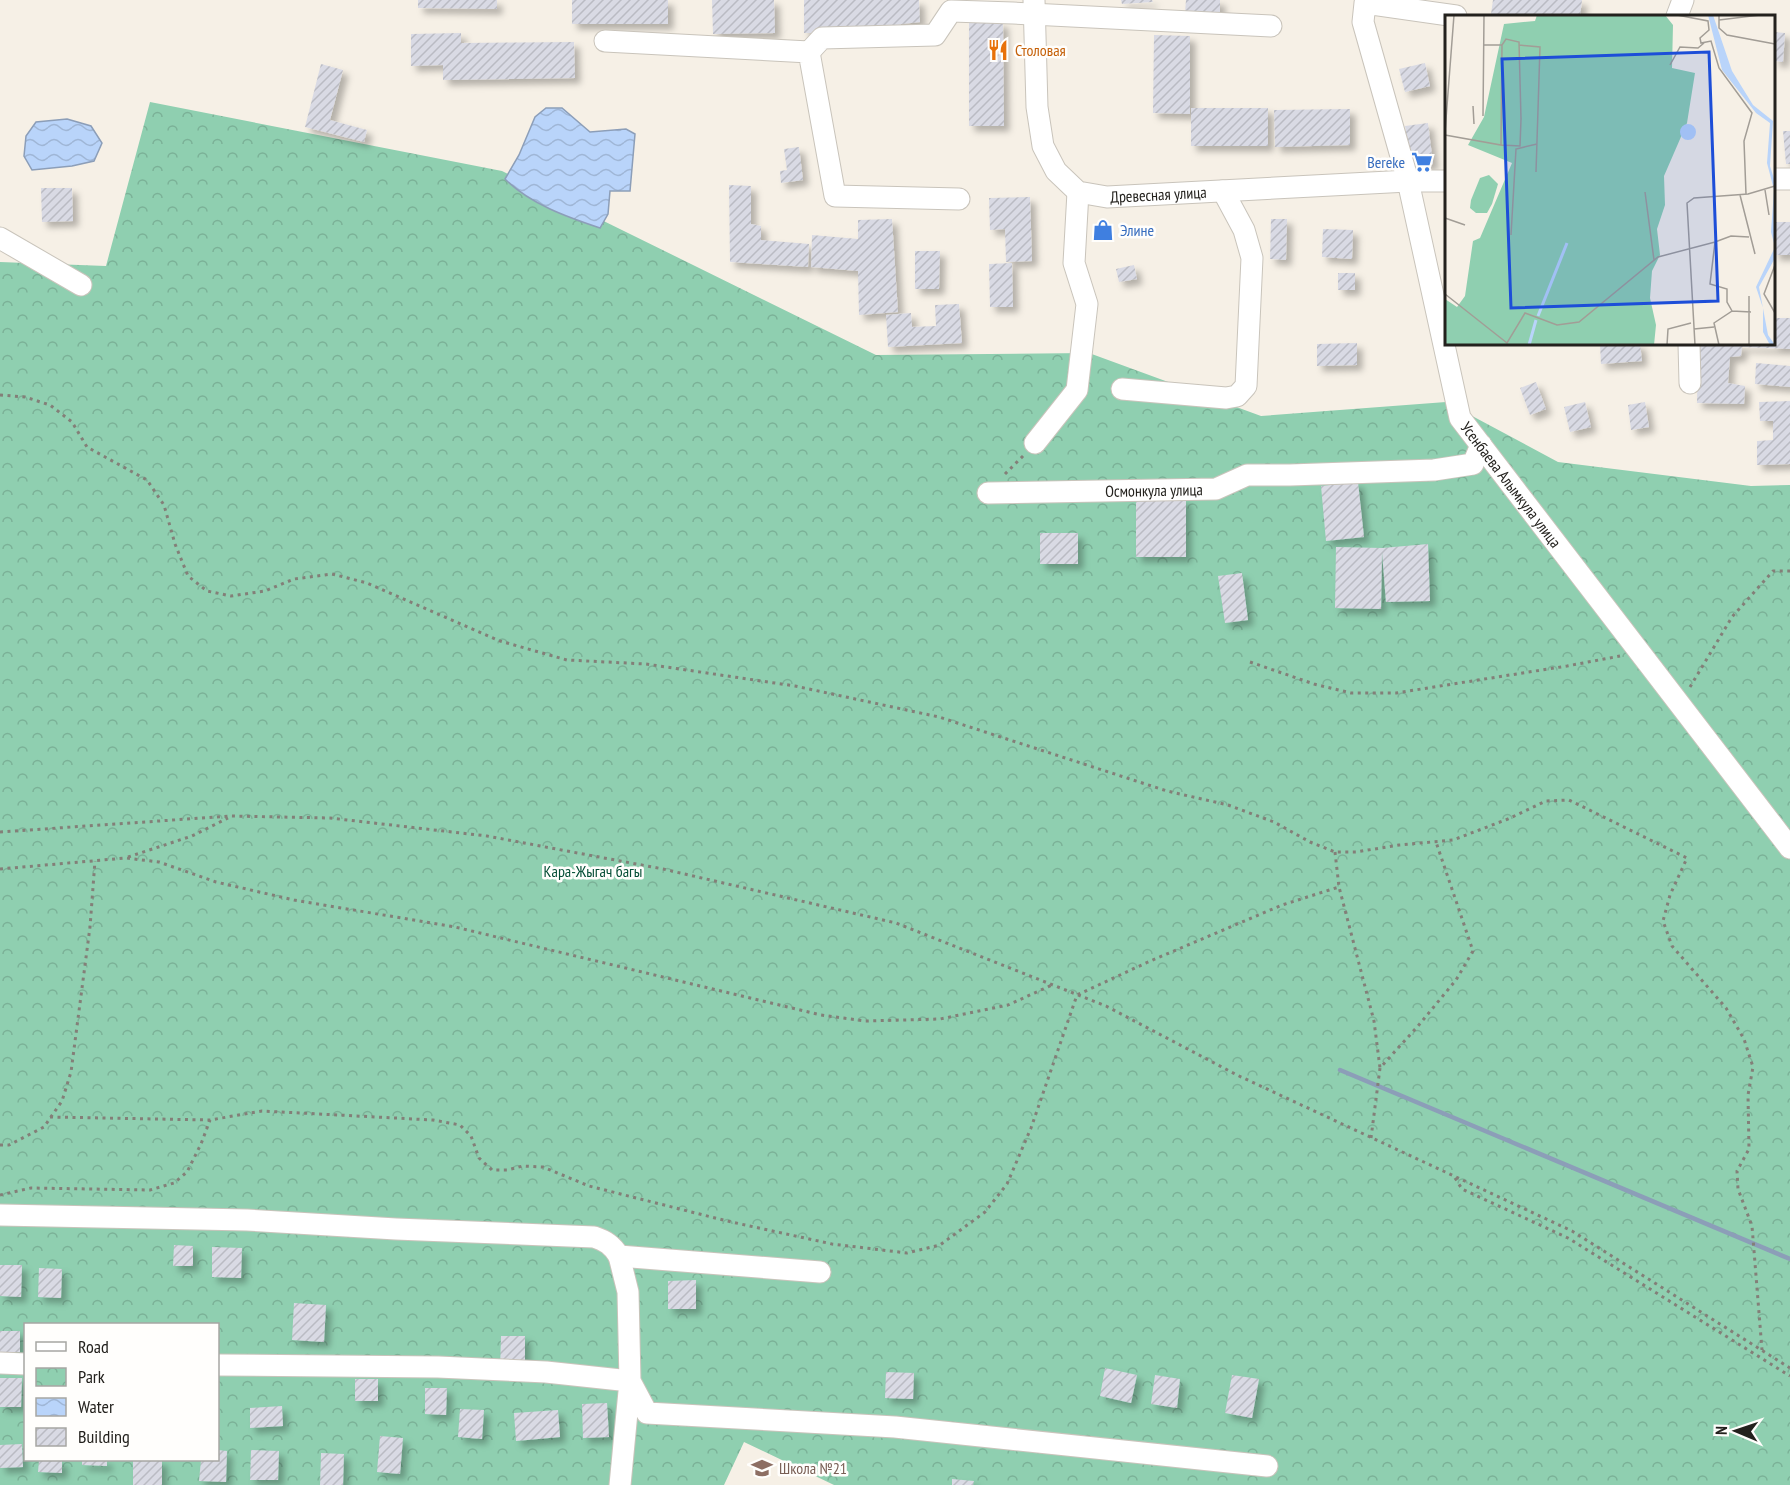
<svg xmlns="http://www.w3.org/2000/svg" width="1790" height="1485" font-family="'PT Sans Narrow',sans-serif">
  <defs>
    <pattern id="park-crowns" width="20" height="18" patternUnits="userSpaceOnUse" patternTransform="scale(1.5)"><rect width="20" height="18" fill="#8fcfb0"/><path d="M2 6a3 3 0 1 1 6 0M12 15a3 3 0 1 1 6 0" fill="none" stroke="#7bb197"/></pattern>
    <pattern id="water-waves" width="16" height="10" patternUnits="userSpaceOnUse" patternTransform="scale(1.5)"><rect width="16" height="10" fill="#b9d4fa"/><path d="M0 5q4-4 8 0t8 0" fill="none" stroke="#9fb6d6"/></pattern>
    <pattern id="building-hatch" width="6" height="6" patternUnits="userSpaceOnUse" patternTransform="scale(1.5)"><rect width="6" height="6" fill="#d9dae4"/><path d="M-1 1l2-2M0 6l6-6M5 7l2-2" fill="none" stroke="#babbc3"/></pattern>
    <filter id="shadow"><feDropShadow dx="5.5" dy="5.5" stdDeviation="3" flood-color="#0004"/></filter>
  </defs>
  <rect width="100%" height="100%" fill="#f6f0e6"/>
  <path fill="url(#park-crowns)" fill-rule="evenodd" d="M150,102L502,171L876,355L1089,353L1261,416L1446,402L1558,462L1751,486L1790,485V1485H834L744,1442L724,1485H0V262L106,266ZM26,1324H218V1460H26Z"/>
  <g fill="url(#water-waves)" stroke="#8c9eb8" stroke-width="1.5">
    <path d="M546,108H562L590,132L626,129L635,134L630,191H610L608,214L600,228C567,217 530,204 505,179L519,155L535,117Z"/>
    <path d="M67,119L91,126L102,143L94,161L72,166L32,170L24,156L26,136L36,122Z"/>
  </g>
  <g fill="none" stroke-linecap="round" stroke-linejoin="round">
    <path stroke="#8c9eb8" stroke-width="4.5" d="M1340,1070L1790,1259"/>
  </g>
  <g fill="url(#building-hatch)" filter="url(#shadow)">
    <path d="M418,0H497V9L418,8Z"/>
    <rect x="572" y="0" width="96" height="24"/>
    <path d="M712,0H774L775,33L713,34Z"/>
    <path d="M804,0H919L920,22L901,24L900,32L804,33Z"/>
    <path d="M1121,0H1152L1153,2L1122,4Z"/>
    <path d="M1186,0H1220V14L1185,13Z"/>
    <path d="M1493,0H1582L1580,16H1511L1491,14Z"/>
    <path d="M969,22H1003L1004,126H969Z"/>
    <path d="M1774,32L1785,33L1783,62L1774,61Z"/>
    <path d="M461,33V43L574,42L575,78L443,80V65L411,66V34Z"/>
    <path d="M1154,35L1190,36V114L1153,113Z"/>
    <path d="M1425,63L1430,86L1405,92L1399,69Z"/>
    <path d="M321,64L343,70L330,120L367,130L364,142L305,127Z"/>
    <rect x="1191" y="108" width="77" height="38"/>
    <path d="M1350,109V145L1275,147L1274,110Z"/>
    <path d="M1428,123L1433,164L1411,167L1405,126Z"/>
    <path d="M1783,131H1790V164H1786Z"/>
    <path d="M799,147L803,180L781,183L780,171L787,170L784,149Z"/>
    <path d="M729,185L751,186V224L761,226V240L809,244L808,267L730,262Z"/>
    <path d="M41,188H72L73,221L42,222Z"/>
    <path d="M1030,197L1032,261L1006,262L1005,229L990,230L989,198Z"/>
    <path d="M892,219L898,312L859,315L858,271L811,267L812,235L858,239V220Z"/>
    <path d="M1271,219H1287L1286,260L1270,259Z"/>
    <rect x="1774" y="222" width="16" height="33"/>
    <path d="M1323,229L1353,230L1352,259L1322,257Z"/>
    <path d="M915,251H940L939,289H915Z"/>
    <path d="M1012,263L1013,307H990L989,264Z"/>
    <path d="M1134,265L1137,279L1119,282L1116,269Z"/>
    <rect x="1338" y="273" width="17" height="17"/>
    <path d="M959,304L962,343L888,347L886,315L911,313L912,327L936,326L935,305Z"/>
    <path d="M1774,318H1790V349L1742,347L1741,356L1730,357L1728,383L1745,386L1744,404L1697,403L1698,344H1774Z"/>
    <path d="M1357,343V365L1317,366V344Z"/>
    <path d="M1600,344H1640L1642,361L1601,364Z"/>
    <path d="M1756,363L1790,366V387L1755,384Z"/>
    <path d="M1536,382L1546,409L1530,415L1520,388Z"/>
    <path d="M1790,401V464L1757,465V441L1773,440V421H1760L1759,402Z"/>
    <path d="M1585,402L1591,427L1570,432L1564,407Z"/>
    <path d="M1645,402L1649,427L1631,430L1628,405Z"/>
    <path d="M1358,482L1364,537L1326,541L1321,486Z"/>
    <path d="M1186,499V557H1136V500Z"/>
    <rect x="1040" y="533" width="38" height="31"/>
    <path d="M1428,544L1430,601L1386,602L1382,552L1381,609L1335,608L1336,547L1382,548Z"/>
    <path d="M1242,573L1248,620L1225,623L1218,576Z"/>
    <path d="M174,1245L193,1246V1266H173Z"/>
    <path d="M212,1247L242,1248L241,1278L212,1277Z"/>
    <path d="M0,1265H22L21,1297L0,1296Z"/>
    <path d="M39,1268L62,1269L61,1298L38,1297Z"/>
    <path d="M696,1280V1309H668V1281Z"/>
    <path d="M294,1303L326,1305L324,1342L292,1340Z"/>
    <rect x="0" y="1331" width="20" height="21"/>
    <path d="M501,1336H525V1368H500Z"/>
    <path d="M1105,1368L1137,1375L1131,1403L1100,1396Z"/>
    <path d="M886,1372L914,1373L913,1399L885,1398Z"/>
    <path d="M1155,1375L1180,1379L1177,1408L1151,1404Z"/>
    <path d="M1232,1375L1259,1379L1252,1418L1225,1413Z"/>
    <path d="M0,1378H22L21,1407H0Z"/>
    <rect x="355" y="1379" width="23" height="22"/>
    <path d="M425,1388H447L446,1415L425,1414Z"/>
    <path d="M607,1403L609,1437L583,1438L582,1404Z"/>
    <path d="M282,1406L283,1426L250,1428V1408Z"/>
    <path d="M460,1409L484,1410L482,1439L458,1437Z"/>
    <path d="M558,1410L560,1437L516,1441L514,1413Z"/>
    <path d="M380,1436L403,1438L400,1474L377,1472Z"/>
    <path d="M22,1444L23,1467L0,1468V1445Z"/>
    <path d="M218,1450L227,1451L226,1482L199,1481L201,1460H218Z"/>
    <path d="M251,1450L279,1451L278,1480H250Z"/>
    <path d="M321,1453L344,1454L343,1485H320Z"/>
    <path d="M39,1460H62V1473L38,1472Z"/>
    <path d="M82,1460H107V1466L82,1465Z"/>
    <rect x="133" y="1460" width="29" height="25"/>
    <path d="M952,1479L974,1481L973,1485H952Z"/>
  </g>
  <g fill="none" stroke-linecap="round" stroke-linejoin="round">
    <defs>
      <g id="minor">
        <path id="s1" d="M1034,0L1037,107L1043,146L1056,171L1078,192L1107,197L1408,181H1446"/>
        <path id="s2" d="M1456,16L1365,3L1363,22L1408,181L1460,418L1790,848"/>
        <path d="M1677,16L1683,0"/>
        <path d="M605,41L809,52L835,196L959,199"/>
        <path d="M809,52L822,38L935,35L951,11L1013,13L1271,26"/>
        <path d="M1774,179H1790"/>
        <path d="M0,238L81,285"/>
        <path d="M1689,344L1690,383"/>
        <path d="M1122,389L1226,398L1237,396L1246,386L1252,258L1244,230L1223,191"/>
        <path d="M1035,443L1077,390L1087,304L1074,263L1078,192"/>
        <path id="s3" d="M988,493L1216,489L1247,475H1290L1434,470L1473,464L1481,445"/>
        <path d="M0,1215L247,1220L396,1229L594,1237C606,1241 612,1245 619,1256L820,1272"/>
        <path d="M619,1256L628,1292L630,1381L647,1413L895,1427L1267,1466"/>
        <path d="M0,1363L26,1364"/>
        <path d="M218,1365L438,1367L546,1372L630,1381L620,1485"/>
      </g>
    </defs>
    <use href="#minor" stroke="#c9c4bb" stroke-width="23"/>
    <g stroke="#837f78" stroke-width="3" stroke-dasharray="3 4.5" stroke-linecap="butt">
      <path d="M0,395L25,397L50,405L72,422L87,447L147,480L164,505L175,544L188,576L207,591L231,596L265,591L294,579L332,574L367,583L500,641L567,660L646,664L795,686L939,717L1167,791L1228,805L1274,822L1310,842L1335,852H1356L1399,845L1453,840L1508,819L1546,801L1569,800L1687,858L1670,895L1663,921L1672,946L1726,1008L1744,1039L1753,1067L1748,1095L1749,1149L1737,1171L1738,1189L1752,1226L1762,1350"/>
      <path d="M1005,474L1024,455"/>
      <path d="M1250,662L1314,684L1351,693H1396L1567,666L1620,656"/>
      <path d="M1690,687L1732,617L1773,571H1790"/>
      <path d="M0,832L231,816L330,818L487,836L663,869L896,923L1106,1006L1237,1075L1572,1231L1790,1368"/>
      <path d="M1335,852L1339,887L1374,1021L1380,1068"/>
      <path d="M128,857L192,836L228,818"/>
      <path d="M0,869L126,858L159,862L216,882L294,900L455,927L821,1015L865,1021L940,1019L1008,1005L1052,985"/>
      <path d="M50,1117L210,1120L262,1111L433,1120L460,1125L471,1136L479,1158L492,1170H507L523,1166L543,1167L589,1186L727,1221L832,1244L907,1253L940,1245L985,1212L1007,1184L1031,1128L1077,995L1148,962L1282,905L1339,887"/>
      <path d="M1371,1138L1380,1068L1418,1026L1456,980L1473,951L1436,842"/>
      <path d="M0,1145H9L44,1127L62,1101L71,1072L90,927L95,861"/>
      <path d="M1455,1178L1462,1189L1568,1238L1790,1376"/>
      <path d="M0,1195L31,1188L150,1190L174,1183L187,1172L201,1144L210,1120"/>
    </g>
    <use href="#minor" stroke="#fff" stroke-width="21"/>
  </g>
  <defs>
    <symbol id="restaurant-bare" viewBox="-9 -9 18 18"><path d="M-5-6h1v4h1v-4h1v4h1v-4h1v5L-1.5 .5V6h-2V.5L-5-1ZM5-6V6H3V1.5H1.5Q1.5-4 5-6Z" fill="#e8710a" stroke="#fffefc" stroke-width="2.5" paint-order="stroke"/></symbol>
    <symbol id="supermarket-bare" viewBox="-9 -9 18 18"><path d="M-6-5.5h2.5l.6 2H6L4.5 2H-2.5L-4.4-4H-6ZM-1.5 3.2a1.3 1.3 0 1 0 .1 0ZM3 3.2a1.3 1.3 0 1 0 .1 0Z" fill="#3f7fe0" stroke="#fffefc" stroke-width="2.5" paint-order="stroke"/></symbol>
    <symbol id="shop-bare" viewBox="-9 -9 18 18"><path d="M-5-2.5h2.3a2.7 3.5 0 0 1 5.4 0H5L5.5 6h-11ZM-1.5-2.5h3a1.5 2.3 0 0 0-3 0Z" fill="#3f7fe0" stroke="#fffefc" stroke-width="2.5" paint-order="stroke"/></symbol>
    <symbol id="school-bare" viewBox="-9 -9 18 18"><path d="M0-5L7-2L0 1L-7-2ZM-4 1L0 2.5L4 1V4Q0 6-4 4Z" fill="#8d6e63" stroke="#fffefc" stroke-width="2.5" paint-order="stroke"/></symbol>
  </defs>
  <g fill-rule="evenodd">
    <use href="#restaurant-bare" x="983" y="35" width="30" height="30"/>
    <use href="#supermarket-bare" x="1407" y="147" width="30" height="30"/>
    <use href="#shop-bare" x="1088" y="215" width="30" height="30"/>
    <use href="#school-bare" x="747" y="1453" width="30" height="30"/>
  </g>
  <g text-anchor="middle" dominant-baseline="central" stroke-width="5" stroke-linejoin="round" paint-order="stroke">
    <g font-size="16" fill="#c56008" stroke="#fffefc" text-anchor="start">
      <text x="1015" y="50">Столовая</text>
    </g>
    <g font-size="16" fill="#366cbe" stroke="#fffefc" text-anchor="end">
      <text x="1405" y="162">Bereke</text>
      <text x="1120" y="230" text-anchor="start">Элине</text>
    </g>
    <g font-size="16" fill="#23211d" stroke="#fffefc">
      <text stroke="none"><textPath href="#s1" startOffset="286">Древесная улица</textPath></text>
      <text stroke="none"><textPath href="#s2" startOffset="603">Усенбаева Алымкула улица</textPath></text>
      <text stroke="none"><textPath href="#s3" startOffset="166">Осмонкула улица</textPath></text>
    </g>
    <g font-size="16" fill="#054e36" stroke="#fffefc">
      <text x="593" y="871">Кара-Жыгач багы</text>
    </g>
    <g font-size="16" fill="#785e54" stroke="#fffefc" text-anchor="start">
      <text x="779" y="1468">Школа №21</text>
    </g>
  </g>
  <g transform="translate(1445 15)">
    <rect width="330" height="330" fill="#f6f0e6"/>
    <path d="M44,160L53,169L47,189L42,198H31L25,193L26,185L35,163Z" fill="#8fcfb0"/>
    <path d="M92,0H220L228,10L227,53L250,58L242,108L219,161L220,190L212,214L215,240L207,256L205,283L211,310L209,330H0V284L12,292L20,281L28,226L35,223L67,148L23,130L39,102L59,9L90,6Z" fill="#8fcfb0"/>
    <path d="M263,0H268L287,56L308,90L328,106L325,151L330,167V243L314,272L323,320L330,330H325L318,317V293L311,272L330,232L326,217L329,175L322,148L325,108L311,98L277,55ZM235 117a8 8 0 1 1 16 0a8 8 0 1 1-16 0Z" fill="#b9d4fa"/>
    <path fill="none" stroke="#b9d4fa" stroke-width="3" d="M93,301L122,228M84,330L91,305"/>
    <path fill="none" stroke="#a29d96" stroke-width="1.5" d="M232,0L263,6L264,15L255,23L256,28L266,26L274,53L307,98L299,126L301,179M274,0V13L282,20L330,29M274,5L315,0M74,30L95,32L91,157M225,50L235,32L253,33L259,28M28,91L29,109M38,101L39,0M0,117L9,0M0,120L56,130L57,30H38M56,130L75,131L76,104L74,27L61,24L57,30M320,175L324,200M200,177L209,245M295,180L310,239M0,203L20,210M66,220L71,134L92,129M270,227L286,221L304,222M330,250L319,279L330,298M0,279L62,328L80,298L112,310L134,307L213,242L270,227L265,269L282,274V287L287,296L269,308L274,330M304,281V330M287,296L306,297M249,314L269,312M222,330L223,314L246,308M250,330L242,188L249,183L303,179L330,171"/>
    <path fill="#1d4ed8" fill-opacity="0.15" stroke="#1d4ed8" stroke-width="3" d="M264,37L273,286L66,293L57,44Z"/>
    <rect width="330" height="330" fill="none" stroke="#23211d" stroke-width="3"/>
  </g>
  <rect x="24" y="1323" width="195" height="138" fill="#fffefc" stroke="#a7a6a3" stroke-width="1.5"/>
  <rect x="36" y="1342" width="30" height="9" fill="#ffffff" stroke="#a7a6a3" stroke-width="1.5"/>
  <text x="78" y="1353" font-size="18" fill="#23211d">Road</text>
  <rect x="36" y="1368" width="30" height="18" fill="url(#park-crowns)" stroke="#a7a6a3" stroke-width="1.5"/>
  <text x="78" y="1383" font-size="18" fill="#23211d">Park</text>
  <rect x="36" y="1398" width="30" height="18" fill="url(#water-waves)" stroke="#a7a6a3" stroke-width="1.5"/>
  <text x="78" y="1413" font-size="18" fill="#23211d">Water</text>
  <rect x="36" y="1428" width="30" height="18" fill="url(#building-hatch)" stroke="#a7a6a3" stroke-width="1.5"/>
  <text x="78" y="1443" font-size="18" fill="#23211d">Building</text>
  <g transform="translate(1736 1431) rotate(272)" stroke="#fffefc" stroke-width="4.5" paint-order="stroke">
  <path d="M0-4.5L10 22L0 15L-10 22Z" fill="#23211d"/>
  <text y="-9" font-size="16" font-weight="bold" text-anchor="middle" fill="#23211d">N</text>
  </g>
</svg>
